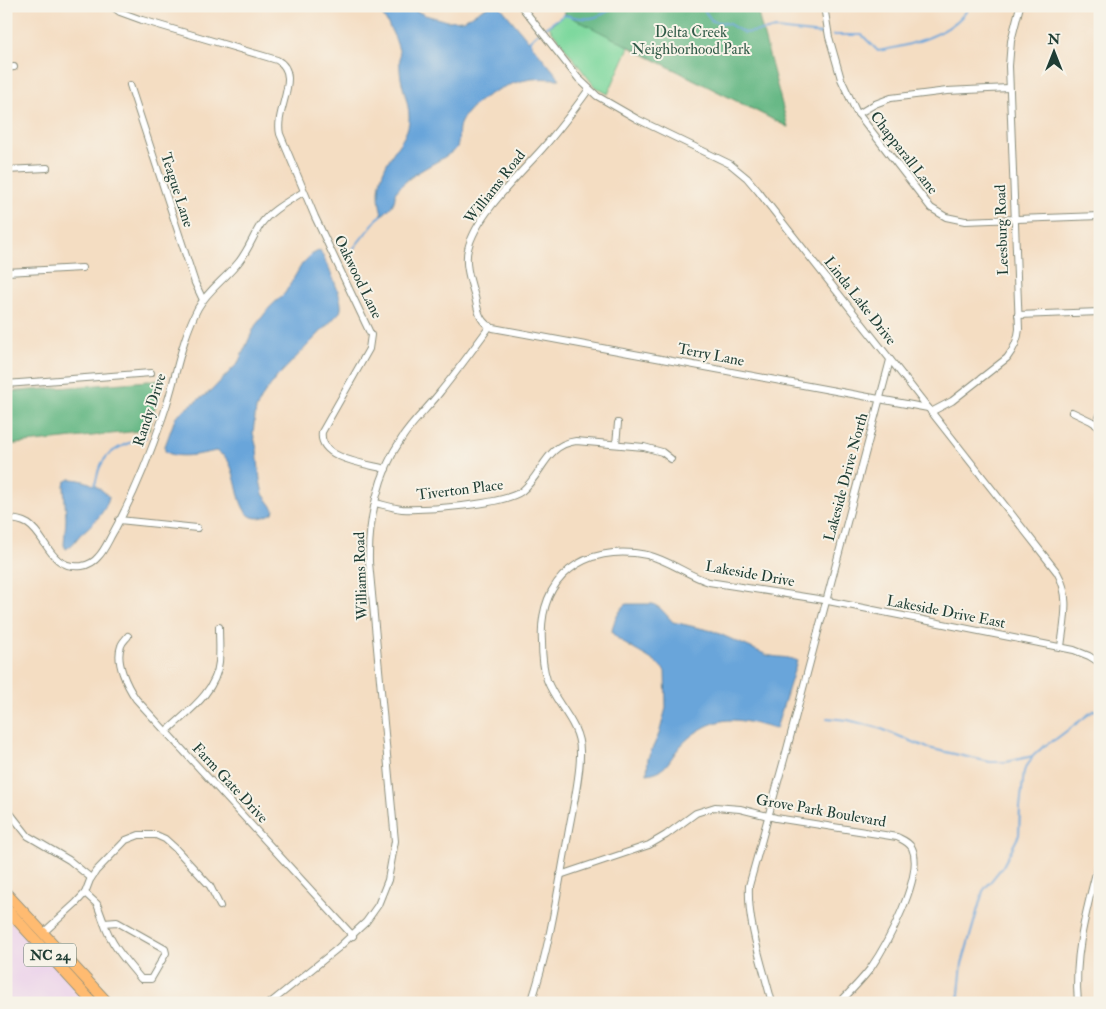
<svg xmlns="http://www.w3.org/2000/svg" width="1106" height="1009" font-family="'IM FELL Double Pica',serif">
  <rect width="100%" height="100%" fill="#f7f3e8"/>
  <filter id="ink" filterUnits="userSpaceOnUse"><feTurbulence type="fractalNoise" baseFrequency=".02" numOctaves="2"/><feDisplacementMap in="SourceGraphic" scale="10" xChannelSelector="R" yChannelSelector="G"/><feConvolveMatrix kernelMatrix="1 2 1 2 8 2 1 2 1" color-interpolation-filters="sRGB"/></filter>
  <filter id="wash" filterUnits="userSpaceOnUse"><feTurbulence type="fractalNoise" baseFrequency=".0096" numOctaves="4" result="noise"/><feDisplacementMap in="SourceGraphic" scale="20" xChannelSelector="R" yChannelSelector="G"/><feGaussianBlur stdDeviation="1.12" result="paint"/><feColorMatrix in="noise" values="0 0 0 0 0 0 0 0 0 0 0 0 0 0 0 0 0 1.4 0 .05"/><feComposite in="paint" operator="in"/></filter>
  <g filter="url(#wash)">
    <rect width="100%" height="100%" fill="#f4ddc2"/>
    <path fill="#ebd1eb" d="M6,917L71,983L90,1003H6Z"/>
    <path fill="#7ed89e" stroke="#4e8a69" d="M565,6L788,127L629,47L608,94L595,87L549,27L565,14Z"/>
    <g fill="#66b885" stroke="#427a5c">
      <path d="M565,6H756L788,127L565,14Z"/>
      <path d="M162,380L149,430L6,445V392Z"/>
    </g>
    <g fill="#69a5da" stroke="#447187">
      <path d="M377,6H406L425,15L447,21L464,20L488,6H500L560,79C551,79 541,78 532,79C508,82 472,99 461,122C456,131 461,141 456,149C436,165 411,171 395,193C396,203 390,209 382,215C376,190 379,175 393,153C398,145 404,139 407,130C414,110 401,90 400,70C399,62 401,55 398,47C394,33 385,19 377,6Z"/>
      <path d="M320,250C326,263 346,301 340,312L277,377L264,394L256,409L253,433L257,449L260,480L263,494L274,509L273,513C233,535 242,477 226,458C223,455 219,453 216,451C202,454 176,460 165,451V446L176,416L192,404L211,391L238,363L255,326L270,307L285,293L302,264L311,255Z"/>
      <path d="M70,479C84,479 100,486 109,497C105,514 93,523 80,535C75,541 73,545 66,549L64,545L66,519L64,485L65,482Z"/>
      <path d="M626,604H653L660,608L673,622L713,631L767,655C777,658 788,656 797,661L776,729C762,726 747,720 731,720C711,720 690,734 678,749C667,763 667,771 647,774L648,758L659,734L666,708L665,671C651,655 628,650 612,633C612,623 619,611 626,604Z"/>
    </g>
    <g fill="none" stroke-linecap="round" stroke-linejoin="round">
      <g stroke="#69a5da" stroke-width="2">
        <path d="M701,6L712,21L729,24L744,33L776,29L823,34"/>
        <path d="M543,29L564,15C587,20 596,21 615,6"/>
        <path d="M833,35H862L878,51C908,46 953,35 970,6"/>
        <path d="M530,43V40L539,32"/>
        <path d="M349,254L377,219L382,215"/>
        <path d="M94,487C97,480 97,473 100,467C107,449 130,442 146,437"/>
        <path d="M827,718L848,720L879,728L928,748L990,762H1006L1033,756"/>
        <path d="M958,1003L962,964L983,891L1003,866L1019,835L1020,808L1024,771L1033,756L1044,746L1056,739L1093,711L1100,709"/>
      </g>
    </g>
  </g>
  <g filter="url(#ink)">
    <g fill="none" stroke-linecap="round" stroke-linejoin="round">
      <defs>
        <g id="minor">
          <path d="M112,6L120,12L142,20L277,60C303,74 274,110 280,134L315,217L371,335L369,349L322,432C318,459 367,464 386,469"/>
          <path d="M521,6L578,78L597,96L637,119L730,164L747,178L758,191L1057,572C1071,596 1064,621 1061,647"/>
          <path d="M824,6L829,37L841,79L856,111L931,208L946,217L965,221L1100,216"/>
          <path d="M6,68L14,67"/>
          <path d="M130,85L195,283L203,300"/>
          <path d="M589,89C574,110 559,130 542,149C519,175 476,215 468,249C464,264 471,283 475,297C478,310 479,323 493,328L928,408"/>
          <path d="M858,114L875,104L891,98L947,91L1009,88"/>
          <path d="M6,170L47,168"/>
          <path d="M6,272L82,268"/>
          <path d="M1018,315L1100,312"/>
          <path d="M6,384L151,373"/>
          <path d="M931,412L952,401L1007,358C1014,349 1018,341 1019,329L1009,66L1011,41L1020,6"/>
          <path d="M1072,412L1091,421L1100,427"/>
          <path d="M1096,425L1100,415"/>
          <path d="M616,444L618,423"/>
          <path d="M376,503C384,505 393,508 402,509C426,510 503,505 522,491C543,474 545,445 576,441L644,447L662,452L671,459"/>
          <path d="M6,519C14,519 21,520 28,524C47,536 49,570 82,566C88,565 94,562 98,557C105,550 109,539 114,531C134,495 150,455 163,416C176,380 180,342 198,308C208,290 225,279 238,263C248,251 253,236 261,224C271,210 289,201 303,192"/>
          <path d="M119,520L197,528"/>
          <path d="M128,636C126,639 122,642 121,646C115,662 127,686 136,699L353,936"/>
          <path d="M166,732C187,712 216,693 219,662C220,651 219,638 219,627"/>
          <path d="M6,808L28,836L69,860L91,878"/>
          <path d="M560,875L649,845L666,835L696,813L715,807L740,809L776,818L897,837C903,840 909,842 912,848C925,875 886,946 870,969C861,981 850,992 839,1003"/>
          <path d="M85,893L97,904L104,923"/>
          <path d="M117,922L165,949L166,953L151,979H141C127,962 111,945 104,923Z"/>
          <path d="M43,933L76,903L85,893L90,880L96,871L126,840L139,835H156L165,839L175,848L210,886L220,906"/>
          <path d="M270,1003L337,949L366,922L378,905L388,880L395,841L369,562C368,521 378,473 402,438C413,421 429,407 441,391C458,370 474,348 490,326"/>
          <path d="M531,1003C549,950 557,895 567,841C571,814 581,777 580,751C580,723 556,705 547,680C543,668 542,655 542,642C538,577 584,543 647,555C669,560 687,575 709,582L818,599L1074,650L1089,656L1100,663"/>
          <path d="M772,1003C763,966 747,924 749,886L787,749L890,360"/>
          <path d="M1078,1003C1073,953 1088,905 1100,857"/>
        </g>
        <g id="primary">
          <path d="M6,893L108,1003"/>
          <path d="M6,908L93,1003"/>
        </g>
      </defs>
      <use href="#minor" stroke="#8a8d7b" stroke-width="8"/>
      <use href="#primary" stroke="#8a8d7b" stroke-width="12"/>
      <use href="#minor" stroke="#fff" stroke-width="6"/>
      <use href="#primary" stroke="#ffbb71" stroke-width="10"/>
    </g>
  </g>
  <g text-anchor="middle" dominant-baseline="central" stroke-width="4" stroke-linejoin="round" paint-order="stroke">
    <rect fill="#f7f3e8" stroke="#60746a" stroke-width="1" x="24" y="943.5" width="52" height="23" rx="4"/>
    <g font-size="14" font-weight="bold" fill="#1f3d34">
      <text x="50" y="955">NC 24</text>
    </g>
    <g font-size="15" fill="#325c49" stroke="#f7f3e8">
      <text x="691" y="32">Delta Creek<tspan x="691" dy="17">Neighborhood Park</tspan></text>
    </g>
    <g font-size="15" fill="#1f3d34" stroke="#f7f3e8">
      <text transform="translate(904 153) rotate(52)">Chapparall Lane</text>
      <text transform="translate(495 187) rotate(-52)">Williams Road</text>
      <text transform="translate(177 190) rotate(72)">Teague Lane</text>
      <text transform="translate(1002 230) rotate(-92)">Leesburg Road</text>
      <text transform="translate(358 277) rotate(64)">Oakwood Lane</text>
      <text transform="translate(860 301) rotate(52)">Linda Lake Drive</text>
      <text transform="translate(711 355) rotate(11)">Terry Lane</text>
      <text transform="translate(150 410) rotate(-72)">Randy Drive</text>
      <text transform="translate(846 477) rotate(-75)">Lakeside Drive North</text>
      <text transform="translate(460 490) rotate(-7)">Tiverton Place</text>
      <text transform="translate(750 574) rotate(10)">Lakeside Drive</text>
      <text transform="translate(361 576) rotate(-92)">Williams Road</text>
      <text transform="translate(946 612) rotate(11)">Lakeside Drive East</text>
      <text transform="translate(230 783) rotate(47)">Farm Gate Drive</text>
      <text transform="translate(821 811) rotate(10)">Grove Park Boulevard</text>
    </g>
  </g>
  <rect width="1106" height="1009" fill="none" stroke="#f7f3e8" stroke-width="25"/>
  <g transform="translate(1054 52)" stroke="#f7f3e8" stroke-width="4" paint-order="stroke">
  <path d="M0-4L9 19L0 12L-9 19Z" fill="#1f3d34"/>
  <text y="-8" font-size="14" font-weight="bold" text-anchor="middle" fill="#1f3d34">N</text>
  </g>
</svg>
